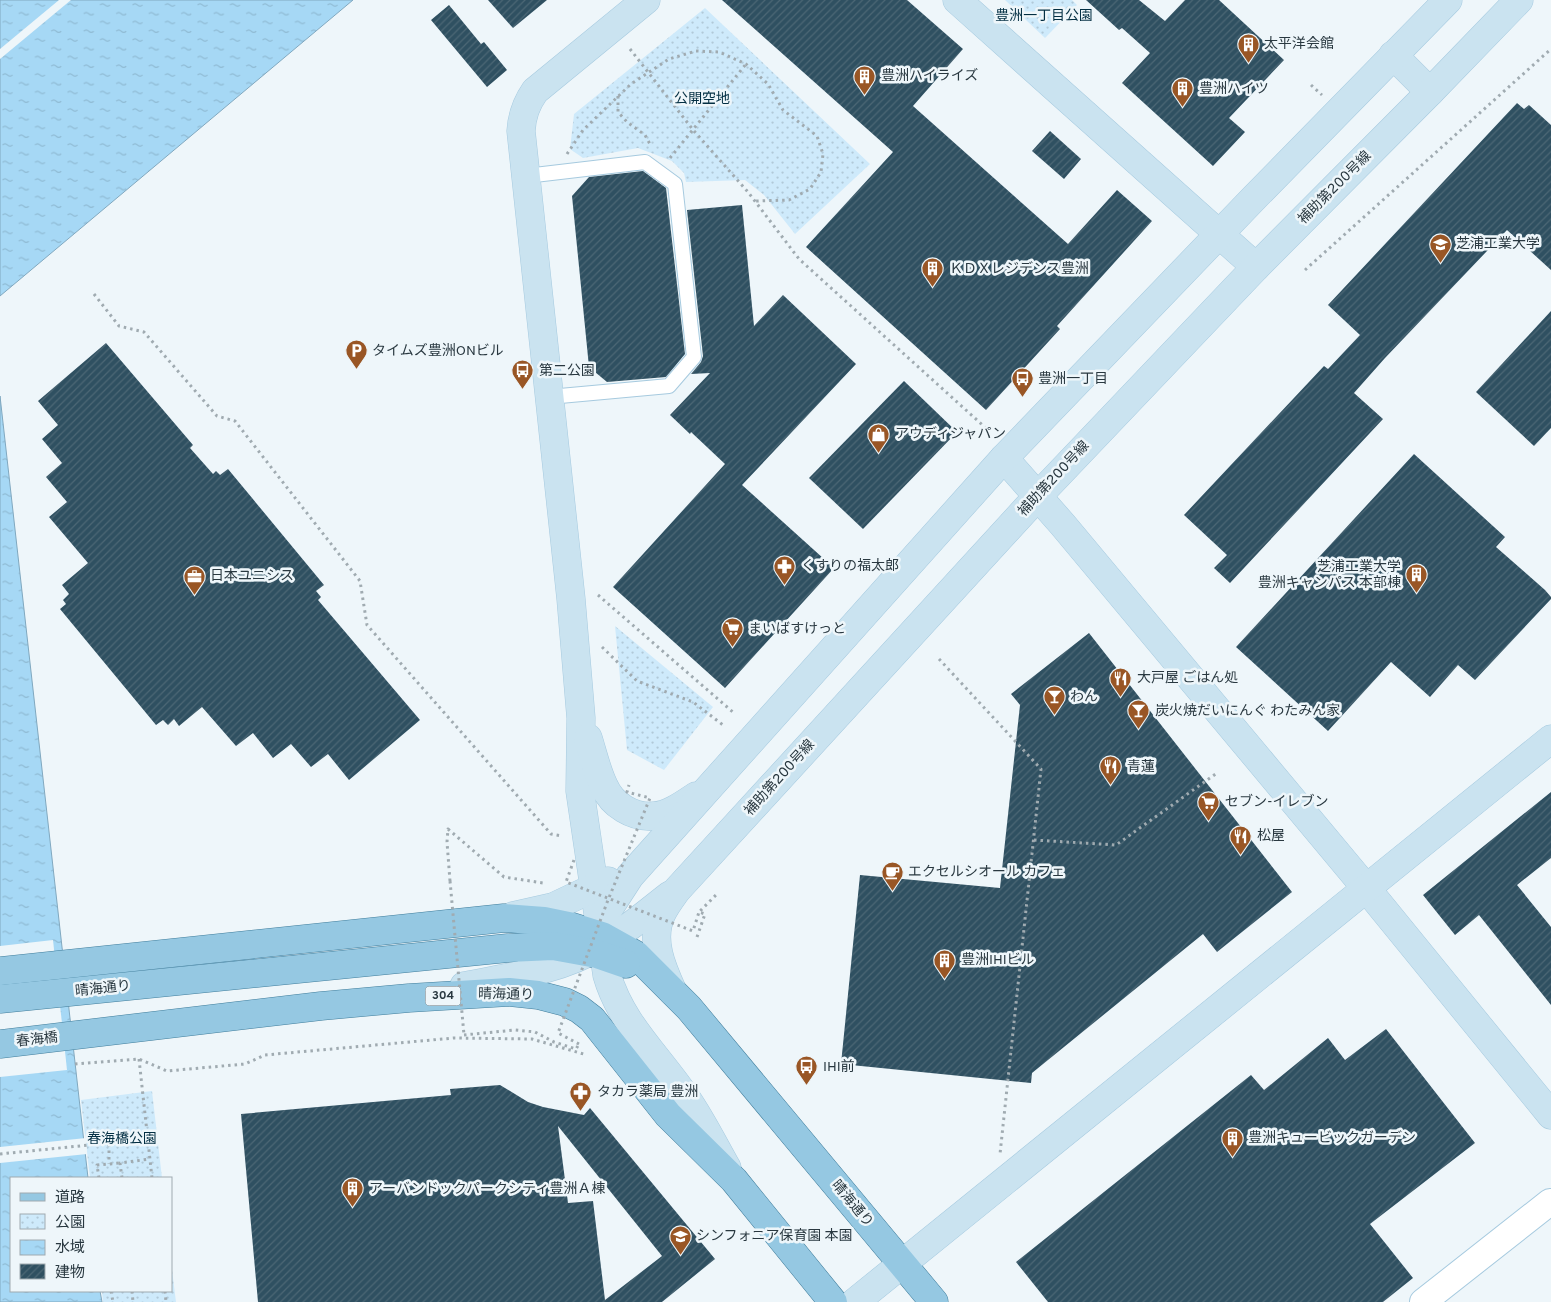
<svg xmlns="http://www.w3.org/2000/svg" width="1551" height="1302" font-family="Overpass,'Noto Sans JP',sans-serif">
  <defs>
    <pattern id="park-dots" width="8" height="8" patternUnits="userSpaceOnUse" patternTransform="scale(1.25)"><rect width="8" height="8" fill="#ceeafb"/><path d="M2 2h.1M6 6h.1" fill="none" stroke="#b1c9d8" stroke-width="1.8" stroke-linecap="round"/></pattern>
    <pattern id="water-ripples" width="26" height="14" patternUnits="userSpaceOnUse" patternTransform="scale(1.25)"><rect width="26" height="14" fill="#a6d8f5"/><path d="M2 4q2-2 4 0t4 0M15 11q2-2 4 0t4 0" fill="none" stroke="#8fbad3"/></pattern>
    <pattern id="building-hatch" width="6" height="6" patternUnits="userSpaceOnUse" patternTransform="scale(1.25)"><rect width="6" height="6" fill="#2f5061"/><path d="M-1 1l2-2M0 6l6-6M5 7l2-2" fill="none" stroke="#4c6775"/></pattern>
  </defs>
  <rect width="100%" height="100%" fill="#eef6fa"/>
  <g fill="url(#park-dots)">
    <path d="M1005,0H1072L1077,5L1045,38Z"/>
    <path d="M705,8L870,164L795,234L764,195L745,180L686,182L684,173L672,161L638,148L583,158L570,149L574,114Z"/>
    <path d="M615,626L713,707L664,770L627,750Z"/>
    <path d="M152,1091L162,1178H90L81,1100Z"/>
    <path d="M171,1262L176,1302H103L102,1291H171Z"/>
  </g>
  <g fill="url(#water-ripples)" stroke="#80a8bf">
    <path d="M0,0H353L0,296Z"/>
    <path d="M0,396L88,1178H11V1291H100L102,1302H0Z"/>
  </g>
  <g fill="#eef6fa">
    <path d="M59,0H71L0,59V49Z"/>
    <path d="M53,940L67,1070L0,1077V946Z"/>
    <path d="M86,1138L87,1154L0,1163V1147Z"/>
  </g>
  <g fill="url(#building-hatch)" fill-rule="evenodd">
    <path d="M488,0H547L513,28Z"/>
    <path d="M722,0H907L963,49L913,106L1068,244L1117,190L1152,221L1057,326L1060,329L986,410L806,247L893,152Z"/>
    <path d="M1086,0H1139L1165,21L1185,0H1219L1284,60L1229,118L1245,132L1213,166L1122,83L1150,53L1122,28L1119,30Z"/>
    <path d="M449,5L481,44L484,42L507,70L487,87L431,20Z"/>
    <path d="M1517,103L1524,109L1529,105L1551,125V270L1507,230L1385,358L1354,393L1383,419L1230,583L1214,568L1227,555L1184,515L1324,366L1328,369L1360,335L1328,305Z"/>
    <path d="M1050,131L1081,159L1064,179L1032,151Z"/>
    <path d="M643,171L666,188L685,354L666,377L607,382L589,367L572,196L589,177Z"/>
    <path d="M742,205L754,326L783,295L856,364L742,485L834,568L725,688L613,587L725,464L691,432L690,434L670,415L710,373L691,374L701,362L703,356L687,210Z"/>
    <path d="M1551,311V428L1534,446L1476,392Z"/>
    <path d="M106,343L193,445L190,448L213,474L216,471L220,475L228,469L324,585L316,591L321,597L318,600L420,720L349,780L328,754L311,767L291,744L273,758L253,733L236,746L202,707L179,726L174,719L168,725L163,720L156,725L60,609L66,604L63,600L69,594L62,585L88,563L49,517L67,502L46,477L62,463L42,439L58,425L38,401Z"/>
    <path d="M904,381L957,432L863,529L809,478Z"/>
    <path d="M1414,454L1505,537L1496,547L1545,590L1551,597V599L1475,680L1458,665L1430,697L1391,662L1328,731L1236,647Z"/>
    <path d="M1089,633L1292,892L1217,952L1203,934L1032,1073L1031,1083L841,1064L860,875L1000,888L1020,705L1011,694Z"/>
    <path d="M1551,792V858L1517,885L1551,927V1005L1479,915L1455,935L1423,895Z"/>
    <path d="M1386,1029L1475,1143L1370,1224L1413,1278L1383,1302H1048L1016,1262L1251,1075L1264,1090L1328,1038L1345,1060Z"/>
    <path d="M500,1085L528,1102L543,1107L584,1115L590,1108L715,1259L662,1302H258L241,1114L451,1095L450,1089ZM558,1126L662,1256L605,1300L593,1201L568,1203Z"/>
  </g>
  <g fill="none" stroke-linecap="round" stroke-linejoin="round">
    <defs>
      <path id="lane" d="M526,176L645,162L675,184L694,357L669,386L549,397"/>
      <path id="street" d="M1423,1302L1550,1202"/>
      <g id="secondary">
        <path d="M646,0L535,91C526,104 522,115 521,131L571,599L581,718L580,791L607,975C621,1024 659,1057 687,1099C702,1121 714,1145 727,1168"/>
        <path d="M957,0L1256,267"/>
        <path d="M1393,55L1430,92"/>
        <path d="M1004,458L1063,525L1366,888L1551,1115"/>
        <path d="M588,738C593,754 597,772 604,786C612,805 633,818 654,816C669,815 684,804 696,796"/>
        <path d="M513,916L553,907L608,881"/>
        <path d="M601,929L608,910L630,876L1004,458L1254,198L1448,0"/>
        <path d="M464,986C511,977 561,970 602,945C626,931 648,912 670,895"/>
        <path d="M673,992C662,968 649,939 662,913C666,905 672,897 677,890L1038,496L1256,267L1430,92L1519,0"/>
        <path d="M855,1302L1551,739"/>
      </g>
      <g id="primary">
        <path d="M0,971L504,918L544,921L573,927L602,936L636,955L689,1008L934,1302"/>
        <path d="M0,999L508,948L553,946L597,954L626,964"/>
        <path d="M0,1044L321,1006L409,998L509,992L538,995L565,1002L579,1009L592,1019L668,1115L734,1180L833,1302"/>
      </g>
    </defs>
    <use href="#lane" stroke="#a6cadf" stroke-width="16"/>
    <use href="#street" stroke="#a6cadf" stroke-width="28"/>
    <use href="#secondary" stroke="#a6cadf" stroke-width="29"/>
    <use href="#primary" stroke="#417e9c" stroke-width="29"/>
    <g stroke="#a0abb1" stroke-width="3" stroke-dasharray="2.5 4" stroke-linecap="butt">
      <path d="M630,49L694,131L748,192L799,259L988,430"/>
      <path d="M1311,85L1322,95"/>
      <path d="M618,96V112L627,122L645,135L651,146"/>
      <path d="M567,154L583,130L631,84L669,59L696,51L719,52L746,64L768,84L783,110L817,136L823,154L821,172L810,189L789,200L756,201"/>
      <path d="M670,158L746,64"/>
      <path d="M1305,270L1551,49"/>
      <path d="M94,294L119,326L144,332L217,416L235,421L360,581L367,625L551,834L562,836"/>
      <path d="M598,595L734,713"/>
      <path d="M602,647L637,681L693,702L723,725"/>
      <path d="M939,659L1041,769L1000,1154"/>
      <path d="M1034,840L1116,845L1217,773"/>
      <path d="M450,881L447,842L448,829L504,877L543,883"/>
      <path d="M697,937L705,914L699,912L716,895"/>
      <path d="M464,1035L515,1030L535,1032L554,1042L576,1049L579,1044"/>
      <path d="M139,1059L152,1178"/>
      <path d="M75,1064L139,1059L167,1071L245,1064L265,1055L454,1038L532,1039L587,1055"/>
      <path d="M0,1154L109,1143V1164"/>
      <path d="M99,1178L97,1165L120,1163"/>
      <path d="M122,1178L120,1163L150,1159"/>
      <path d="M111,1291L113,1302"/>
      <path d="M132,1291L133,1302"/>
      <path d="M165,1291L166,1302"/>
    </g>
    <use href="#lane" stroke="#fff" stroke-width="14"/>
    <use href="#street" stroke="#fff" stroke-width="26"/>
    <use href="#secondary" stroke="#cae3f0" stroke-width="28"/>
    <use href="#primary" stroke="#95c8e2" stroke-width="28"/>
    <g stroke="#a0abb1" stroke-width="3" stroke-dasharray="2.5 4" stroke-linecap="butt">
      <path d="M574,860L566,882L693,931L699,912"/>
      <path d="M450,881L464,1035"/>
      <path d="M579,1044L558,1033L608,900L650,798L627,792L629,785"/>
    </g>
  </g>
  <defs>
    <symbol id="building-pin" viewBox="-11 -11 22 30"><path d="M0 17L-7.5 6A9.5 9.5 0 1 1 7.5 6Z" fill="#995625" stroke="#eef6fa"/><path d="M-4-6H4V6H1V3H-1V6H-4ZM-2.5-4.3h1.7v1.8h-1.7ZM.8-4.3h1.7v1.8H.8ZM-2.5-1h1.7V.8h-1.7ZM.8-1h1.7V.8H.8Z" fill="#fff"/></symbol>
    <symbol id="university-pin" viewBox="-11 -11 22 30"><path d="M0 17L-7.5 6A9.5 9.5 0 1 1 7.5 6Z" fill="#995625" stroke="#eef6fa"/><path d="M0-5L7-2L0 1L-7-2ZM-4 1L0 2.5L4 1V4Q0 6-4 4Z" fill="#fff"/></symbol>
    <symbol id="parking-pin" viewBox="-11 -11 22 30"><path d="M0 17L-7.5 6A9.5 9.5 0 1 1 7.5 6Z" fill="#995625" stroke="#eef6fa"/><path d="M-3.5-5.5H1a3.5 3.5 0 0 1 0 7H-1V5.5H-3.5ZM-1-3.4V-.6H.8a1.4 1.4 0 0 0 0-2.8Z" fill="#fff"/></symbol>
    <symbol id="bus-pin" viewBox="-11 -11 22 30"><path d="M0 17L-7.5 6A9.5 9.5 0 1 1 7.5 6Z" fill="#995625" stroke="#eef6fa"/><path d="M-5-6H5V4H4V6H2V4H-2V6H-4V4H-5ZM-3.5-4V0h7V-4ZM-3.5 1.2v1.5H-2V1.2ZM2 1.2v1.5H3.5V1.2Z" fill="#fff"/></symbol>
    <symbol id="shop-pin" viewBox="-11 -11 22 30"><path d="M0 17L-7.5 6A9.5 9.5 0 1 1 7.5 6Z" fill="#995625" stroke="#eef6fa"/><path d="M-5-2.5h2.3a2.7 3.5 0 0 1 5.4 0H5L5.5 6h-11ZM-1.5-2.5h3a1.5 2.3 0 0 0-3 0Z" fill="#fff"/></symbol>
    <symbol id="pharmacy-pin" viewBox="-11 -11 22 30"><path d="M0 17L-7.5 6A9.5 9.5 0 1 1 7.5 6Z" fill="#995625" stroke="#eef6fa"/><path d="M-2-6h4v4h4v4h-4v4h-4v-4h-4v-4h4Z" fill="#fff"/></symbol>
    <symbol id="office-pin" viewBox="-11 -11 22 30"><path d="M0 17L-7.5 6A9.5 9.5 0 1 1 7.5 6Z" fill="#995625" stroke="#eef6fa"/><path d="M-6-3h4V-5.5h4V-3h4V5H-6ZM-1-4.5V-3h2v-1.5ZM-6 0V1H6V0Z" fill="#fff"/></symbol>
    <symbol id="supermarket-pin" viewBox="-11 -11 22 30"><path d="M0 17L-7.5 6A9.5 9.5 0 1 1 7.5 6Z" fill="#995625" stroke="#eef6fa"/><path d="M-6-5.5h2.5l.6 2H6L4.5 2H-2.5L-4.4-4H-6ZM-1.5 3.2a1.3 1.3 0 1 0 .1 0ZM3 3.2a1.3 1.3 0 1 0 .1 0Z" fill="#fff"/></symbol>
    <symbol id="restaurant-pin" viewBox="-11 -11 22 30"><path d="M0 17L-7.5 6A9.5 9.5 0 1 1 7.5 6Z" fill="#995625" stroke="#eef6fa"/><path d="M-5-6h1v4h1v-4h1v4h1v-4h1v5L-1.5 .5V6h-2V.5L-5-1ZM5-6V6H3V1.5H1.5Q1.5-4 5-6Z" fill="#fff"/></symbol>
    <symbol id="bar-pin" viewBox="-11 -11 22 30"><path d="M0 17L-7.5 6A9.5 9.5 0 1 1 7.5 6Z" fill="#995625" stroke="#eef6fa"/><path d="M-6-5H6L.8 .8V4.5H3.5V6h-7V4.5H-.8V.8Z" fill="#fff"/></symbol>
    <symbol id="cafe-pin" viewBox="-11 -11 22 30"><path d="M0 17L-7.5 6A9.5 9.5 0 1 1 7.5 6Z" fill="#995625" stroke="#eef6fa"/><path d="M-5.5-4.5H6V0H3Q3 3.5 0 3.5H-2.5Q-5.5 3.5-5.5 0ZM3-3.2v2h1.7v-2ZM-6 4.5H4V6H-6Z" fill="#fff"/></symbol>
    <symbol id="school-pin" viewBox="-11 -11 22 30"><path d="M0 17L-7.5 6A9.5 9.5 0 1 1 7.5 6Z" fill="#995625" stroke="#eef6fa"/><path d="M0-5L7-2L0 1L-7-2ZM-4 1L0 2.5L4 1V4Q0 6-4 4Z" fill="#fff"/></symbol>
  </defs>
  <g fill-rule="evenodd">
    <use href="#building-pin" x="1236" y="32" width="25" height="34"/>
    <use href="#building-pin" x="852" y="64" width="25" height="34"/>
    <use href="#building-pin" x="1170" y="76" width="25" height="34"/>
    <use href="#university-pin" x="1428" y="232" width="25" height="34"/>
    <use href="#building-pin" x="920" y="256" width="25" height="34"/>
    <use href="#parking-pin" x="344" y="338" width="25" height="34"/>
    <use href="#bus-pin" x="510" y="358" width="25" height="34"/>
    <use href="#bus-pin" x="1010" y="366" width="25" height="34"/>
    <use href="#shop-pin" x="866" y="422" width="25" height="34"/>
    <use href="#pharmacy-pin" x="772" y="554" width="25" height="34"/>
    <use href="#building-pin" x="1404" y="562" width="25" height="34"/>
    <use href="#office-pin" x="182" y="564" width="25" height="34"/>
    <use href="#supermarket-pin" x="720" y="616" width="25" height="34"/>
    <use href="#restaurant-pin" x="1108" y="666" width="25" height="34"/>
    <use href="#bar-pin" x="1042" y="684" width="25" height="34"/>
    <use href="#bar-pin" x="1126" y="698" width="25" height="34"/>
    <use href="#restaurant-pin" x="1098" y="754" width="25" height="34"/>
    <use href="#supermarket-pin" x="1196" y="790" width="25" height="34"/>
    <use href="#restaurant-pin" x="1228" y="824" width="25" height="34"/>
    <use href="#cafe-pin" x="880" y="860" width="25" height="34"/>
    <use href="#building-pin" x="932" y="948" width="25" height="34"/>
    <use href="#bus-pin" x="794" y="1054" width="25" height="34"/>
    <use href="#pharmacy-pin" x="568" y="1080" width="25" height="34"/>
    <use href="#building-pin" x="1220" y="1126" width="25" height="34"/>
    <use href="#building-pin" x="340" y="1176" width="25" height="34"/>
    <use href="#school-pin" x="668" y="1224" width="25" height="34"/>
  </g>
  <g text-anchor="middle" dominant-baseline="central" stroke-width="5" stroke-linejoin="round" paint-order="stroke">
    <rect fill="#eef6fa" stroke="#647178" stroke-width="1" x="425.5" y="986.5" width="35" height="19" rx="4"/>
    <g font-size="12" font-weight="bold" fill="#293840">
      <text x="443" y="996">304</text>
    </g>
    <g font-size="14" fill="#032f43" stroke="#eef6fa">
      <text x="1044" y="16">豊洲一丁目公園</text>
      <text x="702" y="99">公開空地</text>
      <text x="122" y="1139">春海橋公園</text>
    </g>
    <g font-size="14" fill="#293840" stroke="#eef6fa" text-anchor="start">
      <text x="1264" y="44">太平洋会館</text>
      <text x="881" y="76">豊洲ハイライズ</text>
      <text x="1199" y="89">豊洲ハイツ</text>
      <text x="1456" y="244">芝浦工業大学</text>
      <text x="949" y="269">ＫＤＸレジデンス豊洲</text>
      <text x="372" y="351">タイムズ豊洲ONビル</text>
      <text x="539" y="371">第二公園</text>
      <text x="1038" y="379">豊洲一丁目</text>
      <text x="895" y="434">アウディジャパン</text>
      <text x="801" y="566">くすりの福太郎</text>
      <text x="1401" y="567" text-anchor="end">芝浦工業大学<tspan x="1401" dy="16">豊洲キャンパス 本部棟</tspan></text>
      <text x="210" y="576">日本ユニシス</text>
      <text x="748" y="629">まいばすけっと</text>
      <text x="1137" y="678">大戸屋 ごはん処</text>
      <text x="1070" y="697">わん</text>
      <text x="1155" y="711">炭火焼だいにんぐ わたみん家</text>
      <text x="1127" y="767">青蓮</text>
      <text x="1225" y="802">セブン-イレブン</text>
      <text x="1257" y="836">松屋</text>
      <text x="908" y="872">エクセルシオール カフェ</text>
      <text x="961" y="960">豊洲IHIビル</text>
      <text x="823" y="1067">IHI前</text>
      <text x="597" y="1092">タカラ薬局 豊洲</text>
      <text x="1248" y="1138">豊洲キュービックガーデン</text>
      <text x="369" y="1189">アーバンドックパークシティ豊洲Ａ棟</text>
      <text x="696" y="1236">シンフォニア保育園 本園</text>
    </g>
    <g font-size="14" fill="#293840" stroke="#eef6fa">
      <text transform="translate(1335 188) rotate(-45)">補助第200号線</text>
      <text transform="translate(1054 479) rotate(-47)">補助第200号線</text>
      <text transform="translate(780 778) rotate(-48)">補助第200号線</text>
      <text transform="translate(103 989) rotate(-6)">晴海通り</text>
      <text transform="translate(506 995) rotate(1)">晴海通り</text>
      <text transform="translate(37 1040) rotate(-6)">春海橋</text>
      <text transform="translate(852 1204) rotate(50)">晴海通り</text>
    </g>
  </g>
  <rect x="10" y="1177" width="162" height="115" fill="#eef6fa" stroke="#9faab0"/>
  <rect x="20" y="1193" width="25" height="8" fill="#95c8e2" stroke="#9faab0"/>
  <text x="55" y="1202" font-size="15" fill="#293840">道路</text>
  <rect x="20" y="1214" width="25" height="15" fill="url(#park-dots)" stroke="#9faab0"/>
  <text x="55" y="1227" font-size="15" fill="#293840">公園</text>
  <rect x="20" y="1240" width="25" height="15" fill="url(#water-ripples)" stroke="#9faab0"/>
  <text x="55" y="1252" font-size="15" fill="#293840">水域</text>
  <rect x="20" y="1264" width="25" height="15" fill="url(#building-hatch)" stroke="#9faab0"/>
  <text x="55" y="1277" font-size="15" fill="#293840">建物</text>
</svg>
